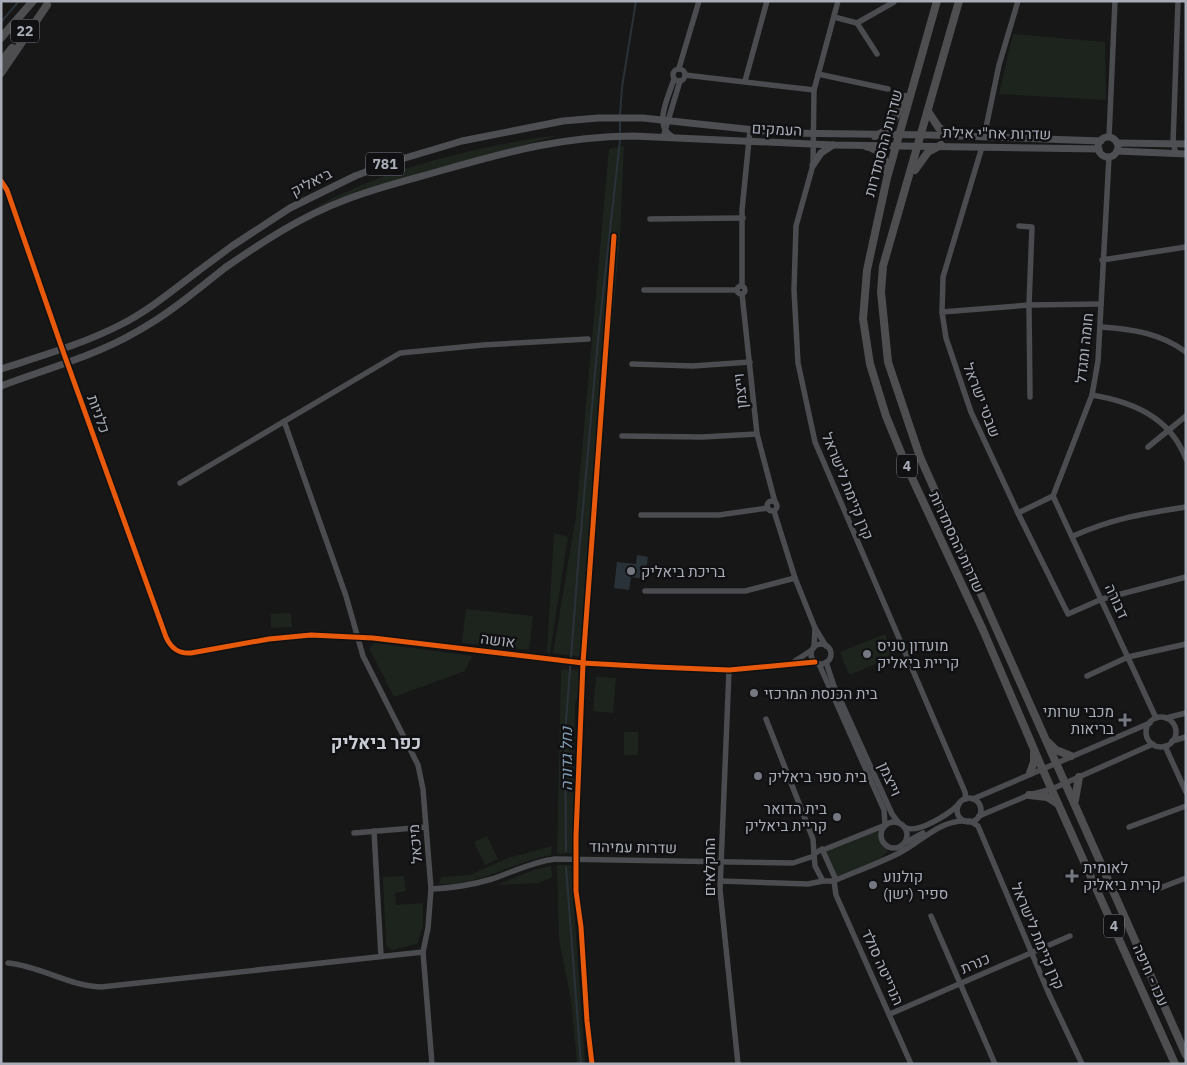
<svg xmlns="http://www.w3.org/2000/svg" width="1187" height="1065" font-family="'IBM Plex Sans',Heebo,sans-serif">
  <rect width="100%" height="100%" fill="#171717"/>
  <g fill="#1d241e">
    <path d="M1013,34L1105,42L1106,100L999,94Z"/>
    <path d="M560,135L361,190L312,209C383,169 479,145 560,135Z"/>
    <path d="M624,146L620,236L582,657L553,653L576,516L609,149Z"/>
    <path d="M554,533L568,537L550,653H547Z"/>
    <path d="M466,609L533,616L529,650L462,643Z"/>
    <path d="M291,613L292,627L271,628V614Z"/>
    <path d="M885,634L895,656L849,675L840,652Z"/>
    <path d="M375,643L472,656L465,671L394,697L370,650V647Z"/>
    <path d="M581,669L580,690L575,705L573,853L557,854L561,670Z"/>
    <path d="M596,677L616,678L613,713L593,711Z"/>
    <rect x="624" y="732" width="14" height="23"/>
    <path d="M877,831L888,851L881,858L837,877L826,852Z"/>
    <path d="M487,836L498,859L485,865L474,842Z"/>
    <path d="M552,846L551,855C512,862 480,886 439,884L441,877L470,875L508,858Z"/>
    <path d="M557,865H571L585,1064H577L571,1000L559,940Z"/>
    <path d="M551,866L552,877L539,883L497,885L533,870Z"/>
    <path d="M404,876L406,891L395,893L396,905L423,903V926L417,944L391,950L386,945L383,877Z"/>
  </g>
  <path fill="#2a3239" d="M637,555L648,557L645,579L631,577L629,590L614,588L617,562L636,564Z"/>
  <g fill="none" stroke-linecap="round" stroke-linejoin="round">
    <g stroke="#2a3239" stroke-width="2">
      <path d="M1,22L19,1"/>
      <path d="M620,115L622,87L636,1"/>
      <path d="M566,851L565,735L579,553L598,339L620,140V120"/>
      <path d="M566,867L581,1064"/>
    </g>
    <g stroke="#4b4c50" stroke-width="5.5">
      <path d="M838,1L814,90L813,165L796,226L794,290L798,363L815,442L965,792L966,799"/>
      <path d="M834,17L857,23"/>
      <path d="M877,54L857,23L894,2"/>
      <path d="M679,68L699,1"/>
      <circle cx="679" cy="75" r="6"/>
      <path d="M818,74L888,89"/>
      <path d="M685,75L814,90"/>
      <path d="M745,81L767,1"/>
      <path d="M664,134L680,81"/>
      <path d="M673,137C652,126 669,96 674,79"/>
      <path d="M984,137L999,65L1018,1"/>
      <path d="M1109,137L1115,1"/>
      <path d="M982,147L943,277L942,312L946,338L971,412L1018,513L1068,614L1102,599L1186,577"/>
      <path d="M1176,153L1173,144L1178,1"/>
      <path d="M1,181L7,190L64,354L166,637C171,648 178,654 191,653L269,639L311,635L373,638L583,663L655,667L729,670L815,662"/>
      <path d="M650,219L743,218"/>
      <path d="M1019,226L1032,227L1029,305L1030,397"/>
      <path d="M1102,260L1186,247"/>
      <circle cx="741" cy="290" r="4"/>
      <path d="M742,286V210L750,130"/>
      <path d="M644,290H737"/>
      <path d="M742,294L757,434L775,502"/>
      <path d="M942,312L1029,305L1101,304"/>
      <path d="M1101,327C1132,329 1160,333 1186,352"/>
      <path d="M632,364L693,366L750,362"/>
      <path d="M1092,395C1133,402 1170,417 1186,459"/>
      <path d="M284,421L346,596L363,656L418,765L423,789L431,889L428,928L423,952L432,1064"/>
      <path d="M622,436L702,437L757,434"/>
      <path d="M1148,447L1186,416"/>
      <path d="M180,483L400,353L483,345L588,339"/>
      <path d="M1053,496L1156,718"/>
      <circle cx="772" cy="506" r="5"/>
      <path d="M774,511L795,578L815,628L826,646"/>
      <path d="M1018,513L1053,496L1092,395L1098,361L1109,157"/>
      <path d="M641,515H719L768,508"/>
      <path d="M1073,536C1114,518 1142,514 1186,507"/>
      <path d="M645,591H745L795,578"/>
      <circle cx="821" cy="654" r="10"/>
      <path d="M814,647L815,628"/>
      <path d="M795,661L812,650"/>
      <path d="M826,662L834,686L892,814L898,822"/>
      <path d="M819,664L884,810L885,824"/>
      <path d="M729,670L720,890L738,1064"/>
      <path d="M1087,676L1128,657L1186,644"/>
      <circle cx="1161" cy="732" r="15"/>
      <path d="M1166,718L1186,713"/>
      <path d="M766,719L813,839L814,854"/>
      <path d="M1172,741L1186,737"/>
      <path d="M1165,746L1186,792"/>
      <circle cx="969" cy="810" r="12"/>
      <path d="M973,799L1150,723"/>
      <path d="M979,816L1029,795L1052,789L1153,744"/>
      <path d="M970,821L978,826L1049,994L1082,1064"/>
      <circle cx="894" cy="835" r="13"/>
      <path d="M904,827C917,835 949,814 959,804"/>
      <path d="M1129,827L1186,806"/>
      <path d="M374,831L381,956"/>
      <path d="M354,833L426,827"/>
      <path d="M905,843L923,833"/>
      <path d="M822,849L836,880L834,881H823L815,866L814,854Z"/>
      <path d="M823,850L883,826"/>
      <path d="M836,880C857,871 880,863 901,852C922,841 941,819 967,821"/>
      <path d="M720,881L808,884L823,881"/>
      <path d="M834,881L836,895L911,1064"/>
      <path d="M431,889C452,888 472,885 492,879C513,872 532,862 555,859L793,863L814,856"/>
      <path d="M1155,890L1186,878"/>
      <path d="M931,916L995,1064"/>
      <path d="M8,963C41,966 68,986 101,987L423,952"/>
      <path d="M890,1014L1070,936"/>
    </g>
    <g stroke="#4d4f52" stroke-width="7">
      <circle cx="1108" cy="147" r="10"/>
      <path d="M1117,143L1186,144"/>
      <path d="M1117,151L1186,154"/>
      <path d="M813,165L821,153L833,145"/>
      <path d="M226,267C264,241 302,216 345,200C378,187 413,179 447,169C514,150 562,137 633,136L833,145L1099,149"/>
      <path d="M197,272L232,246L290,208L355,176L395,161L462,141L563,121L598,118H643L783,133L930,135L1101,141"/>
    </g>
    <g stroke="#4e4e51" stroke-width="8">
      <path d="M937,1L887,178L867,270L863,319L870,364L886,416L906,465L983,630L1042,768L1175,1064"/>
      <path d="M959,1L883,266L881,292L888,362L920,457L1186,1055"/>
      <path d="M1,38L33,1"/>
      <path d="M1,62L12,48"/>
      <path d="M1,73L47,5"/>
      <path d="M929,113L939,128L952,136"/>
      <path d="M875,136C892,131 897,112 905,97"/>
      <path d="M866,146C878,149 887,157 887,171"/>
      <path d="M915,170L928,152L941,145"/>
      <path d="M1049,743L1056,750L1071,756"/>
      <path d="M1030,773L1034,762V752"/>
      <path d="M1029,795L1047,797L1058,804"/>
      <path d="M1075,800L1079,777"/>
    </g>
    <g stroke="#4d4f52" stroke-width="7">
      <path d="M1,369C41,356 83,344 120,325C148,311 172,291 197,272"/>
      <path d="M1,386C46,369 95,356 136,332C169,314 197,290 226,267"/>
    </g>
    <defs>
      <g id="cycleway">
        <path d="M1,181L7,190L64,354L166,637C171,648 178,654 191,653L269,639L311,635L373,638L583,663L655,667L729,670L815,662"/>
        <path d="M592,1064L587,1021L581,927L576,891V836L583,663L614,236"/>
      </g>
    </defs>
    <use href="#cycleway" stroke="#111113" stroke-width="8"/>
    <use href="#cycleway" stroke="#e8590c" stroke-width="5"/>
  </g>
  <g fill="#757880" stroke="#111113" stroke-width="2">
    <circle cx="631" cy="571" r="5"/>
    <circle cx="867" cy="654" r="5"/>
    <circle cx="754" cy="693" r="5"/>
    <path d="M1122.5 712.5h5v5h5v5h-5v5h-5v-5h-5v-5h5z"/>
    <circle cx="758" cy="776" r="5"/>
    <circle cx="837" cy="817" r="5"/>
    <path d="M1069.5 868.5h5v5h5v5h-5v5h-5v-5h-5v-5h5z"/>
    <circle cx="873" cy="885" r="5"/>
  </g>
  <g text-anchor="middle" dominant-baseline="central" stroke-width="5" stroke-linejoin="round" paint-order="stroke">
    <g fill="#111113" stroke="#7b7e86" stroke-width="1">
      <rect x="11" y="19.5" width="28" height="23" rx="4"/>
      <rect x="366" y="152.5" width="38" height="23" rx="4"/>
      <rect x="897" y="454.5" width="20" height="23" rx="4"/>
      <rect x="1104" y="914.5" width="20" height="23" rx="4"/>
    </g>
    <g font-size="14" font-weight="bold" fill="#a8adb8">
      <text x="25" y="31">22</text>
      <text x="385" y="164">781</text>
      <text x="907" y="466">4</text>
      <text x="1114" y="926">4</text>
    </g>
    <g font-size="15" fill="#a8adb8" stroke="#111113">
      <text transform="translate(777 129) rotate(3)">העמקים</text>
      <text transform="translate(997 133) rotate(1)">שדרות אח"י אילת</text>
      <text transform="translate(883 143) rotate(-75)">שדרות ההסתדרות</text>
      <text transform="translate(311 182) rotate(-27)">ביאליק</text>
      <text transform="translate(1084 348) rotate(-84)">חומה ומגדל</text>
      <text transform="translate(740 391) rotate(-96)">וייצמן</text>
      <text transform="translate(982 400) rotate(69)">שבטי ישראל</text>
      <text transform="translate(99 414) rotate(70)">כלניות</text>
      <text transform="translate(848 486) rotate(68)">קרן קיימת לישראל</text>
      <text transform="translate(957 542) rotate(65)">שדרות ההסתדרות</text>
      <text transform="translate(1117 601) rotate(66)">דבורה</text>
      <text transform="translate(498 640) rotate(7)">אושה</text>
      <text transform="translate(890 779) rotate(66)">וייצמן</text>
      <text transform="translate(415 844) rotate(-95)">מיכאל</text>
      <text transform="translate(633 847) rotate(1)">שדרות עמיהוד</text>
      <text transform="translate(709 867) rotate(-90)">החקלאים</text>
      <text transform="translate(1038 936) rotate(67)">קרן קיימת לישראל</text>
      <text transform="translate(975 963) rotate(-23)">כנרת</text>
      <text transform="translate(883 967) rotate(66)">הנרייטה סולד</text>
      <text transform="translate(1151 975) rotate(66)">עכו - חיפה</text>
    </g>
    <g font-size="15" fill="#a8adb8" stroke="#111113" text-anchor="start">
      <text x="641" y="571">בריכת ביאליק</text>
      <text x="877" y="645">מועדון טניס<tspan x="877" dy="17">קריית ביאליק</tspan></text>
      <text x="764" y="693">בית הכנסת המרכזי</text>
      <text x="1114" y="711" text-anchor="end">מכבי שרותי<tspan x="1114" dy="17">בריאות</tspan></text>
      <text x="768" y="776">בית ספר ביאליק</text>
      <text x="827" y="808" text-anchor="end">בית הדואר<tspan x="827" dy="17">קריית ביאליק</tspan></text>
      <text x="1083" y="867">לאומית<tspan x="1083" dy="17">קרית ביאליק</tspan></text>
      <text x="883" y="876">קולנוע<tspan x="883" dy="17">ספיר (ישן)</tspan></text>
    </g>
    <g font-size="16" font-style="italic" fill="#7f9bb3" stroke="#111113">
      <text transform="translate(566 759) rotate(-90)">נחל גדורה</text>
    </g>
    <g font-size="18" font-weight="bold" fill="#c9ccd4" stroke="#111113">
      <text x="376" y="742">כפר ביאליק</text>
    </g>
  </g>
  <rect width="1187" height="1065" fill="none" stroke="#a8adb8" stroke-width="5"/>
</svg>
